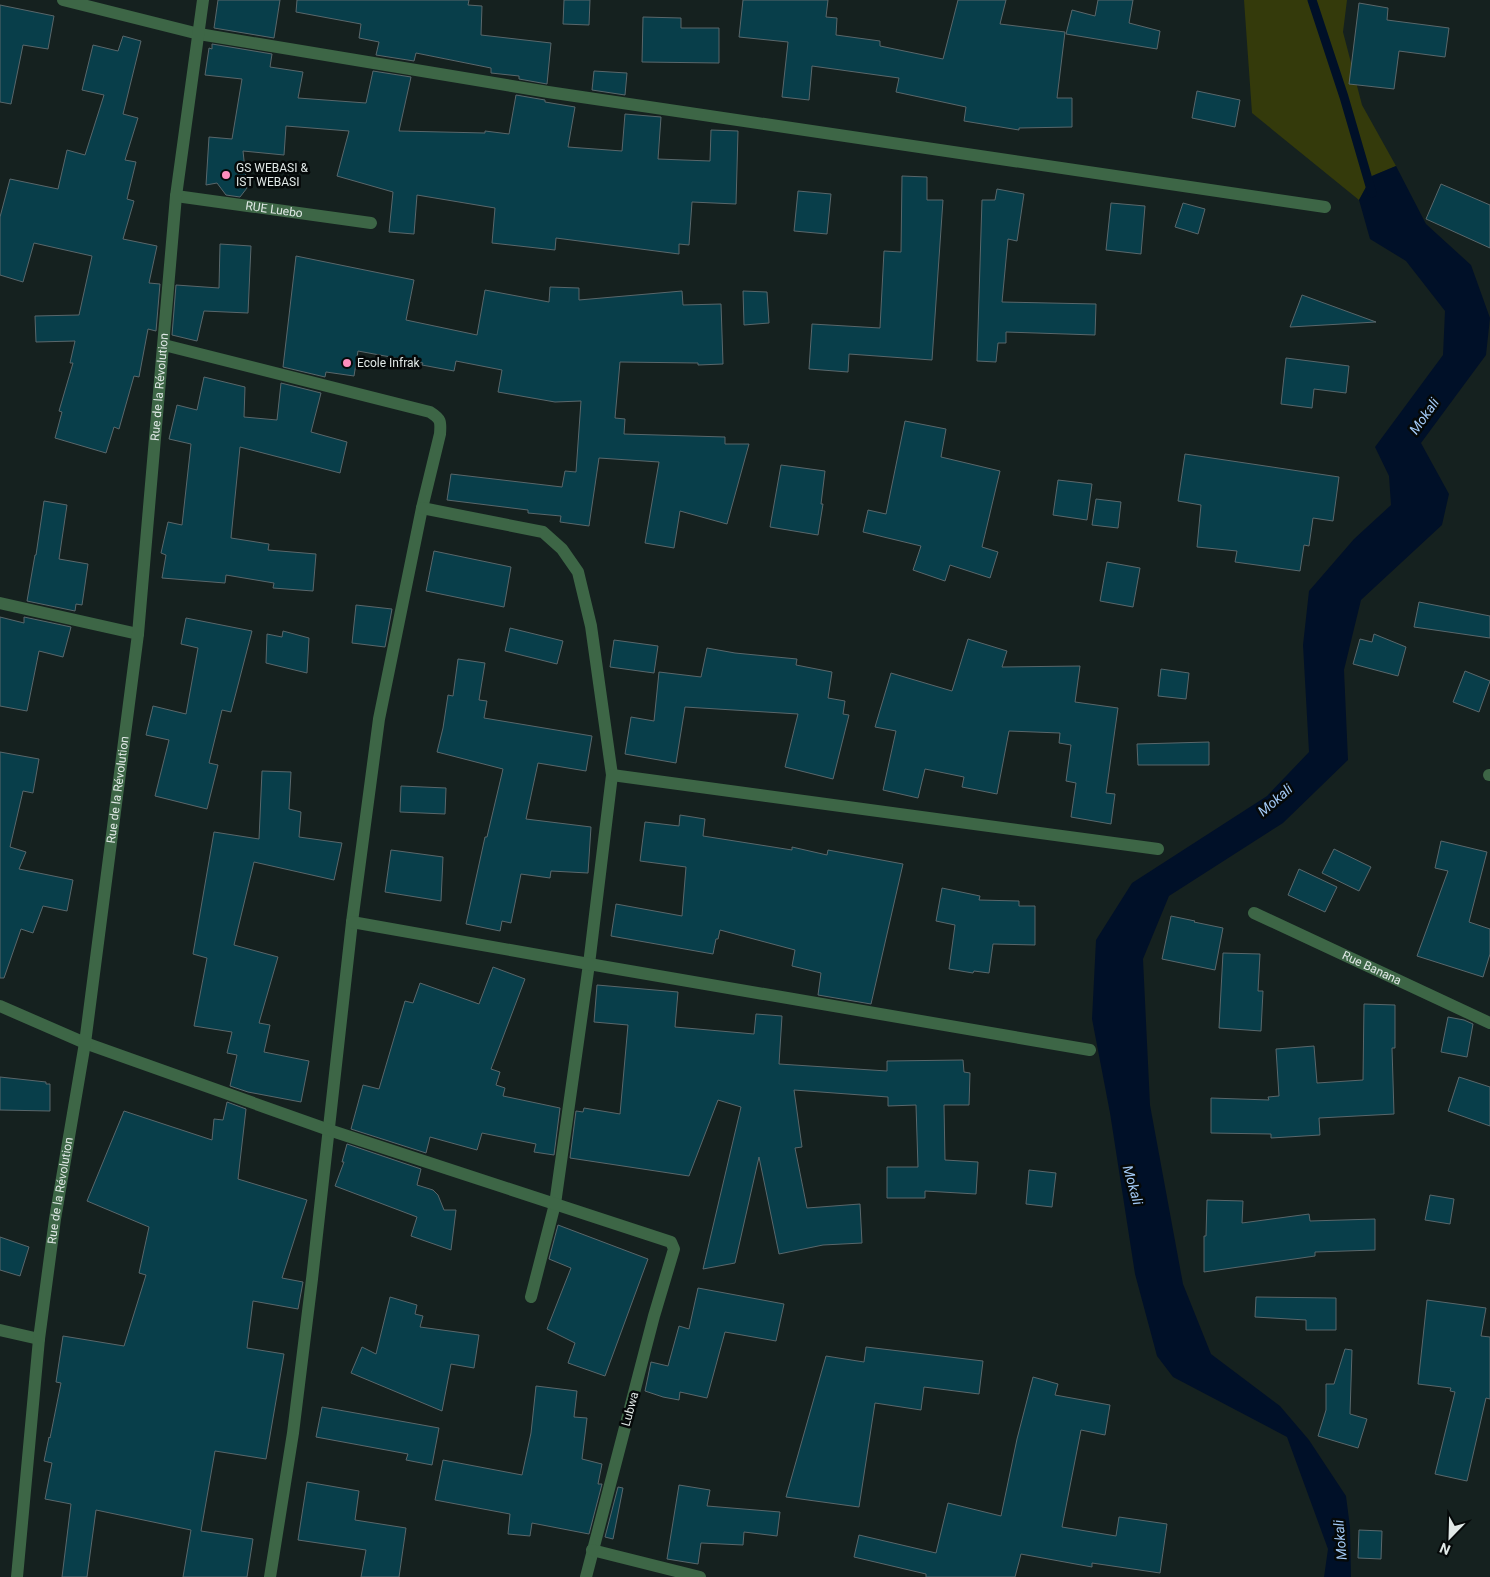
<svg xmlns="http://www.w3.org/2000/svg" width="1490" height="1577" font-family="Roboto,sans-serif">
  <rect width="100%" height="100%" fill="#15211f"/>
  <path fill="#343a0b" d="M1244,0H1347L1343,32L1362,105L1396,166L1372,176L1359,200L1252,113Z"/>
  <path fill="#001028" d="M1396,166L1426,224L1471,265L1490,318L1486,355L1421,443L1449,494L1442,525L1361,600L1344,670L1348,760L1283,823L1169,896L1143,959L1150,1105L1183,1284L1211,1354L1280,1406L1309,1440L1346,1496L1350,1527L1351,1577H1324L1328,1549L1287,1437L1173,1377L1157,1356L1135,1274L1110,1113L1092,1019L1096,940L1132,883L1267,796L1309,752L1303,645L1309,591L1354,539L1391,505L1389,476L1375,447L1443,355L1445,311L1406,261L1370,239L1359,200L1372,176Z"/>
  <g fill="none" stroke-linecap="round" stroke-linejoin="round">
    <path stroke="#001028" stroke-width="9" d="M1312,0L1344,97L1372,193"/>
  </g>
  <g fill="#083e4a" stroke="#59676b">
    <path d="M218,0H280L274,38L214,28Z"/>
    <path d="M297,0H469L468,5L482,6L481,35L551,43L547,84L519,79V76L491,73V68L416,53L414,61L376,55L379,42L359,38L361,24L296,12Z"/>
    <path d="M564,0H590L589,25L563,24Z"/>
    <path d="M743,0H828L826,17L837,18L836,35L880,41V46L943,59L958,0H1006L1000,24L1065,32L1057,98H1072V127L1019,128V130L964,121L966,107L896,92L899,78L812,66L809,100L782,97L788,42L739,37Z"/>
    <path d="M1098,0H1133L1129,23L1160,31L1157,49L1066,34L1072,10L1095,16Z"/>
    <path d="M1359,3L1388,8L1387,20L1449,28L1445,57L1399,51L1394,89L1349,84Z"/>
    <path d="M0,5L54,16L48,49L23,45L11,104L0,102Z"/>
    <path d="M643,17L681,18V28H719V63L642,62Z"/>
    <path d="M123,36L141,41L123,114L138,118L125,160L136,162L127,199L134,201L123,239L157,246L149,283L160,284L156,331L148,329L139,377L134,376L119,429L114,427L106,453L55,438L62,412L59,411L73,363H70L75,341L36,342L35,316L79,315L92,256L34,243L23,282L0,275V217L10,179L58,189L67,150L85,155L104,95L82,90L93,45L118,51Z"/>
    <path d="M212,44L272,54L270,67L303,72L298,98L366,103L373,71L411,77L399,131L485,133V131L509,134L516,95L545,100V102L575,107L568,147L622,151L625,114L661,117L658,159L710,161L711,130L738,131L736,204L692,202L689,245L679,244V254L556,238L555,250L492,243L495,208L417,195L414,234L389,232L393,192L337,176L349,131L286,126L284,155L243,151L247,188L240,197L226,195L217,183L206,185L209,137L232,139L242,79L205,75L209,48L212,49Z"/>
    <path d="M594,71L627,73L625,95L592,90Z"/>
    <path d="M1197,91L1240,100L1235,127L1192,118Z"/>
    <path d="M902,176L927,177V200H943L932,360L849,354L848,372L809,369L812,324L880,328L884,251L901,252Z"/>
    <path d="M1441,184L1490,205V248L1426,219Z"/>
    <path d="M997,189L1024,194L1017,241L1008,239L1002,302L1096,304L1095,335L1006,332V343H998L996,362L977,361L982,200H995Z"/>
    <path d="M798,191L831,194L827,234L794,231Z"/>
    <path d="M1111,203L1145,206L1141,254L1106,250Z"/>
    <path d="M1183,203L1205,209L1198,234L1175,227Z"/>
    <path d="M220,244L251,246L248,313L204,311L197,341L172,335L176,285L219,288Z"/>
    <path d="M296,256L414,280L406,320L477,335L485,290L549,302L550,287L579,288V300L682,291L683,305L721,304L723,364L698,365V363L620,362L615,418L625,419L624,434L725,437V444H749L727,524L680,511L674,548L645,543L659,462L599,458L589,526L560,522L561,516L528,513V510L447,500L451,474L562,487L565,471L576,472L581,401L555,402L498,392L502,370L456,361L454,371L422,365L423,363L358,351L354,376L326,372L325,377L283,367Z"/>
    <path d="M743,291L767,292L769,323L744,325Z"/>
    <path d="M1302,295L1376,322L1290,327Z"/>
    <path d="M1286,358L1349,366L1346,393L1314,389L1312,408L1281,404Z"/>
    <path d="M204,377L245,387L244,417L277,420L281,383L321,393L311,432L347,442L340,473L240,447L231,538L269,544L268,550L316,554L313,591L273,588L274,583L226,575L225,583L162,578L166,555L161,553L168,522L182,525L191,444L169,439L177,405L197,410Z"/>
    <path d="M905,421L946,429L941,457L1000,471L982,547L998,552L990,578L950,565L945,581L913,570L921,546L863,532L868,510L886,514Z"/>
    <path d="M1185,454L1339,477L1333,521L1313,518L1309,546L1304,545L1300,571L1235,562L1237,551L1197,547L1201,505L1178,501Z"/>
    <path d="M781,465L825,471L821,504H823L818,535L770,527Z"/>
    <path d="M1058,480L1092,484L1087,520L1053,515Z"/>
    <path d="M1096,499L1121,502L1118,528L1092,525Z"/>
    <path d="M44,501L67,505L59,559L88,564L82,605L76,604L75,611L27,601L35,555H36Z"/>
    <path d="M434,551L511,567L504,607L426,591Z"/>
    <path d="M1107,562L1140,568L1133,607L1100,601Z"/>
    <path d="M1419,602L1490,616V638L1414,627Z"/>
    <path d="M356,605L392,609L385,647L352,643Z"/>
    <path d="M0,617L24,623V617L71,627L63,657L39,651L27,711L0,706Z"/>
    <path d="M186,618L252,631L231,712L222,710L209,763L218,765L207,809L155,796L169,740L146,735L153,706L186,714L198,648L181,644Z"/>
    <path d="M510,628L563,641L557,664L505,651Z"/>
    <path d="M283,631L309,638L307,673L266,663L267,634L282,637Z"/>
    <path d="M1374,634L1406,647L1398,676L1353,664L1360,639L1372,642Z"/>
    <path d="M968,639L1007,651L1002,667L1080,666L1075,702L1118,708L1106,793L1115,794L1111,824L1071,817L1076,783L1066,781L1071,745L1059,743L1060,733L1009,731L997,794L962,787L964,777L925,769L918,798L883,790L896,731L875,727L891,673L952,691Z"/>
    <path d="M614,640L658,646L654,673L610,667Z"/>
    <path d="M707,648L735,653L797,659L796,665L832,672L828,698L845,701L843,714L849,715L833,779L785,767L798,714L685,707L676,763L625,754L631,717L654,721L659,672L701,677Z"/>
    <path d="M458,659L485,663L479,700L487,701L484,718L592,736L586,771L538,763L526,819L591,827L588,873L551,871L550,878L521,874L511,923L502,921L500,931L466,924L485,837H487L503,769L437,752L443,728L448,695L453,696Z"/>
    <path d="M1161,669L1189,673L1186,699L1158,696Z"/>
    <path d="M1465,671L1490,681L1479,712L1453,702Z"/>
    <path d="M1209,742V765H1138L1137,744Z"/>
    <path d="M0,752L39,759L33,793L23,791L10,847L26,852L19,869L73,880L67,911L43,906L33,933L21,929L4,978H0Z"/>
    <path d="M262,771L291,772L289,809L301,812L299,837L342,843L334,880L254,862L234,945L278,957L259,1023L270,1025L264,1052L309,1061L301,1102L248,1092L230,1086L237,1055L227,1053L232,1032L194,1026L207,958L193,954L214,832L259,839Z"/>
    <path d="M401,786L446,788L445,814L400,812Z"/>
    <path d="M680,815L705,819L703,836L792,850V847L827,855L828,850L903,864L871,1004L818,995L821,973L792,966L795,950L720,930L718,939H716L713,954L611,936L616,904L682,916L686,867L640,861L645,822L679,826Z"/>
    <path d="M1441,841L1487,852L1469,922L1490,929V954L1483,977L1417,956L1448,871L1435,868Z"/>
    <path d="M1334,849L1371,867L1359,891L1322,873Z"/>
    <path d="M391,850L443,857L441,901L385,892Z"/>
    <path d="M1299,869L1337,887L1325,912L1288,895Z"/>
    <path d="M942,888L980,896L979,900L1019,901V906H1035V945L993,944L989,973L974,971L973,973L949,969L955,925L936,921Z"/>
    <path d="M1171,916L1195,921L1194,922L1223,928L1215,970L1162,959Z"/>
    <path d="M1223,953L1260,954L1258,991H1263L1261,1031L1219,1028Z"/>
    <path d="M493,967L525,979L491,1069L500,1072L496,1085L505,1088L503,1096L560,1108L554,1155L534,1152L536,1144L482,1133L477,1150L430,1137L426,1153L351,1129L363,1085L379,1089L405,1001L413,1003L420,983L479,1004Z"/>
    <path d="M597,985L678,992L675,1027L754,1034L756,1014L782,1016L779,1064L887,1071V1061L963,1060L964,1072L970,1073L969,1105H944L945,1160L978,1162L976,1194L925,1191V1198H887V1167H918L916,1105L888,1106V1097L794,1090L802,1147L795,1148L807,1208L860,1204L862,1243L823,1245L779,1254L759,1157L735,1263L703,1269L741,1107L718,1100L689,1176L570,1158L576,1111L583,1112L584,1108L620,1114L628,1025L594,1022Z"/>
    <path d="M1364,1004L1395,1005V1048H1392L1394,1114L1319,1118L1320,1135L1271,1138V1134L1211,1133V1098L1269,1100L1268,1097L1279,1096L1276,1049L1314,1046L1317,1083L1363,1080Z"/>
    <path d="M1448,1017L1464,1020L1473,1024L1467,1057L1441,1052Z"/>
    <path d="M0,1077L46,1082V1084H50V1111L0,1110Z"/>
    <path d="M1459,1077L1490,1087V1126L1448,1111Z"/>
    <path d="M227,1102L246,1109L238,1179L307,1200L282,1278L303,1282L298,1309L253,1301L247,1348L284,1354L266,1459L215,1451L201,1531L253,1539L247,1577H183L191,1530L96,1510L87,1577H62L71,1504L45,1499L52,1463L44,1461L49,1437L50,1438L61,1383L56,1382L63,1336L124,1346L146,1275L139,1273L149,1227L87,1201L124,1111L212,1140L214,1119L223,1120Z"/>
    <path d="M347,1144L421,1169L417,1185L433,1190L438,1195L444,1210H456L451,1250L411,1236L417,1217L335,1186L344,1162H342Z"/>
    <path d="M1029,1170L1056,1173L1052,1207L1026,1204Z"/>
    <path d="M1430,1195L1454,1199L1450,1224L1425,1220Z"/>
    <path d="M1207,1200L1243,1201L1242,1223L1309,1214L1310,1221L1375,1219V1250L1315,1252V1256L1204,1272V1236H1206Z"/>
    <path d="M558,1225L648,1259L605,1376L568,1363L575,1343L547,1329L571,1268L549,1259Z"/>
    <path d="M0,1237L29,1247L20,1276L0,1270Z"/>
    <path d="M698,1288L784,1304L776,1341L725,1332L707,1398L680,1392L679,1400L663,1397L645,1391L651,1362L668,1366L679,1326L689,1329Z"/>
    <path d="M390,1297L417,1305L415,1314L423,1316L420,1327L479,1335L474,1368L451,1364L442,1411L351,1373L362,1347L376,1354Z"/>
    <path d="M1256,1297L1336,1298V1330H1306V1320L1255,1317Z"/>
    <path d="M1427,1300L1486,1308L1481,1336L1490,1337V1399L1486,1398L1467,1481L1435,1474L1455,1392L1450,1391L1451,1388L1418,1384Z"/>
    <path d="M866,1347L983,1361L979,1394L924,1387L921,1410L875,1403L859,1507L786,1497L826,1356L864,1362Z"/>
    <path d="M1345,1349L1352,1350L1350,1414L1367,1419L1358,1448L1318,1436L1326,1410V1384H1334Z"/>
    <path d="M1033,1377L1058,1384L1055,1395L1110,1405L1105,1435L1081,1430L1062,1527L1116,1536L1119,1517L1167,1524L1160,1573L1092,1563V1567L1021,1554L1015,1577H926V1574L854,1557L859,1535L936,1553L948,1503L1001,1516L1017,1439Z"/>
    <path d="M536,1386L577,1391L574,1417L587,1418L582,1459L602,1464L598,1484H602L589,1534L532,1523L530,1536L508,1534L510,1514L435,1500L443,1460L522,1475L531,1433Z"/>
    <path d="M322,1407L439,1428L432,1465L406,1460L408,1454L316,1437Z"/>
    <path d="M307,1482L359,1491L355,1520L406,1528L399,1577H361L366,1550L298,1540Z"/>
    <path d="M679,1485L710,1490L707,1506L780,1512L777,1536L744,1532L743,1545L701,1543L698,1564L667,1559Z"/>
    <path d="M618,1487L623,1488L613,1539L605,1537Z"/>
    <path d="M1359,1530L1382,1531L1381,1559L1358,1558Z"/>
  </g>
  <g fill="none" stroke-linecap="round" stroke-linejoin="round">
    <g stroke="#3d6646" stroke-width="12">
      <path d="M63,0L199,34L548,92L1325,207"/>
      <path id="s1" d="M176,196L371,223"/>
      <path d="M164,345L430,412C441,419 441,421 440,434L422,508L379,719L352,922L312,1279L293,1433L270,1577"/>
      <path d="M422,508L543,532L562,549L578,572L591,626L612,775L589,964L555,1204L531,1297"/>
      <path d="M0,603L138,634"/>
      <path d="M612,775L1158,849"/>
      <path d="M1489,775H1490"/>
      <path id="s2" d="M1254,913L1490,1023"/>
      <path d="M352,922L589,964L1090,1050"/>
      <path d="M0,1006L85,1043L329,1130L671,1242L674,1249L654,1316L586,1577"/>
      <path d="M0,1330L39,1339"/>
      <path d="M592,1550L700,1577"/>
      <path id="s3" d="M17,1577L39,1339L55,1219L85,1043L138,634L176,196L203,0"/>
    </g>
  </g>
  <g fill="#fe8ebd" stroke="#050909" stroke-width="2">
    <circle cx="226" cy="175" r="5"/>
    <circle cx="347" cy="363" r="5"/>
  </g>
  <g text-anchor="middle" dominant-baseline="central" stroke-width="5" stroke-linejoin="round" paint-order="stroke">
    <g font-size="12" fill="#e1e9e7" stroke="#050909" text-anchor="start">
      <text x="236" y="168">GS WEBASI &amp;<tspan x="236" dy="14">IST WEBASI</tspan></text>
      <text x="357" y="363">Ecole Infrak</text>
    </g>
    <g font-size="12" fill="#e1e9e7" stroke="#050909">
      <text stroke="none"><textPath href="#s1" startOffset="99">RUE Luebo</textPath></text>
      <text stroke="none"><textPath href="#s3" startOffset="1199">Rue de la Révolution</textPath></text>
      <text stroke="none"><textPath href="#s3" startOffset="794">Rue de la Révolution</textPath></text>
      <text stroke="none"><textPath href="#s2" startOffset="130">Rue Banana</textPath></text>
      <text stroke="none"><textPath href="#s3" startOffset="389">Rue de la Révolution</textPath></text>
      <text transform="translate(630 1409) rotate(-75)">Lubwa</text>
    </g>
    <g font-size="14" font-style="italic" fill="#a3c9f5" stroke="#050909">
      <text transform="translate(1424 416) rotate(-55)">Mokali</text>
      <text transform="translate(1275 800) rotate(-41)">Mokali</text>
      <text transform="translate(1133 1185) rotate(74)">Mokali</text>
      <text transform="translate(1340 1540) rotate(-95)">Mokali</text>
    </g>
  </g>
  <g transform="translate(1450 1537) rotate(203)" stroke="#050909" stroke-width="4" paint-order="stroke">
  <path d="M0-4L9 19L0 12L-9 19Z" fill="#e1e9e7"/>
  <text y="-8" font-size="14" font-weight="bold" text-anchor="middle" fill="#e1e9e7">N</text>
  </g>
</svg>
